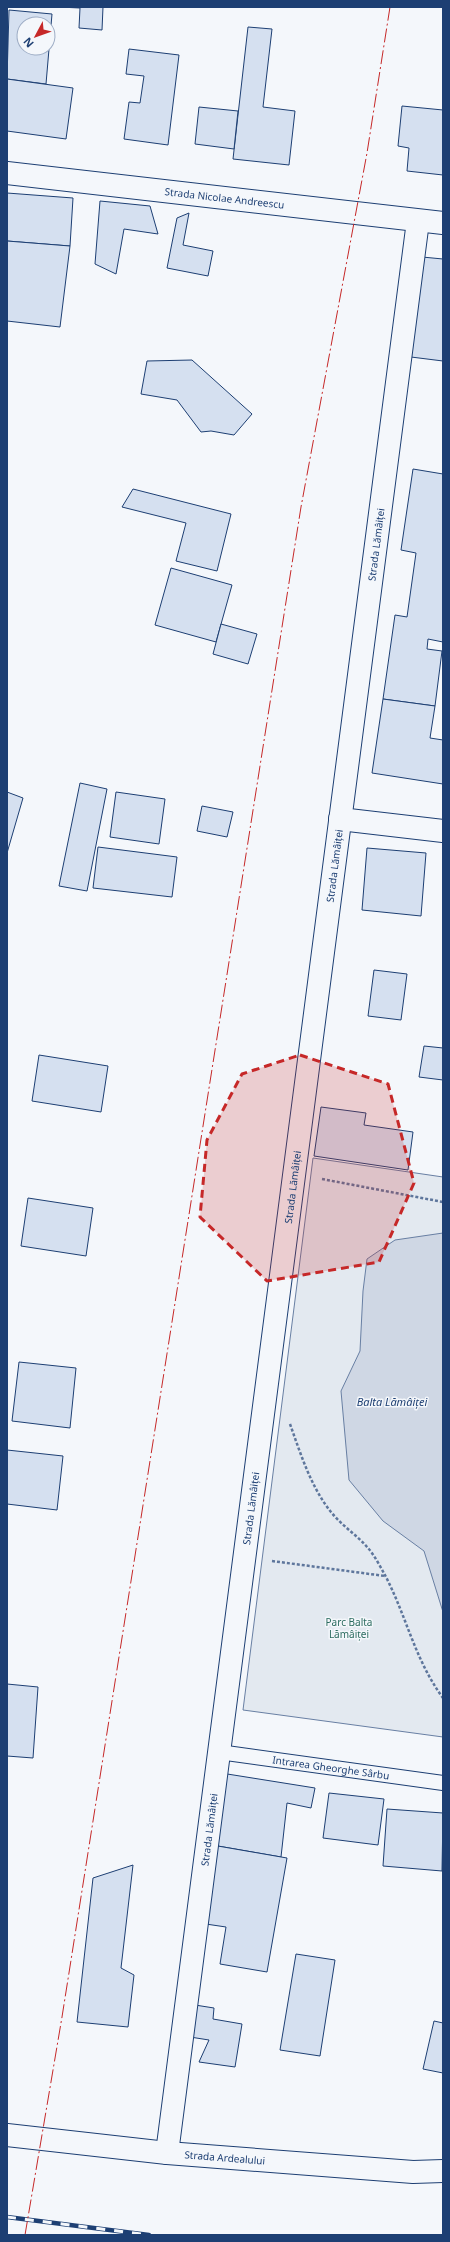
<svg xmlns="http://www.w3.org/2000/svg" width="450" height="2242" font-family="'Noto Sans',sans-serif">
  <rect width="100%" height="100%" fill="#f4f7fb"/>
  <path fill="#e3e9f0" stroke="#687fa3" d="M313,1158L443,1177V1737L243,1710Z"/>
  <path fill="#cfd7e4" stroke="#687fa3" d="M443,1233V1612L424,1551L383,1521L349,1480L341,1391L360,1351L363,1291L367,1259L395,1240Z"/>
  <g fill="#d5e0f0" stroke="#1d3f73" fill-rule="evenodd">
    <path d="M59,7H103L102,30L79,28L80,8Z"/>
    <path d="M9,10L52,14L46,84L7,79ZM24,24H48V48H24Z"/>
    <path d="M248,27L272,29L263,107L295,111L289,165L233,159Z"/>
    <path d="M129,49L179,55L168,145L124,139L129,102L140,103L144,76L126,74Z"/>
    <path d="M7,79L73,88L66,139L7,131Z"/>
    <path d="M402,106L443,110V175L407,171L409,148L398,146Z"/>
    <path d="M199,107L238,111L234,149L195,144Z"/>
    <path d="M7,193L73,198L70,246L7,241Z"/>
    <path d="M100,201L150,206L158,234L124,229L116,274L95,264Z"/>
    <path d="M189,213L183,245L213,251L208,276L167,268L177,218Z"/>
    <path d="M7,241L70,246L60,327L7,321Z"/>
    <path d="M422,257L443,259V361L411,357Z"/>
    <path d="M192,360L252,414L234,435L211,431L201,432L177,400L141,394L147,361Z"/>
    <path d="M413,469L443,474V642L428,639L427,649L442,651L435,706L383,699L395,615L407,617L416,553L401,550Z"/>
    <path d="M133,489L231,514L217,571L176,561L186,523L122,507Z"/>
    <path d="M171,568L232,585L216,642L155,625Z"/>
    <path d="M221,624L257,634L248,664L213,654Z"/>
    <path d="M383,699L435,706L430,738L443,740V784L372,773Z"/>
    <path d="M80,783L107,789L87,891L59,886Z"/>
    <path d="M7,792L23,798L7,853Z"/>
    <path d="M116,792L165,799L159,844L110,837Z"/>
    <path d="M202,806L233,812L227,837L197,831Z"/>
    <path d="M98,847L177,857L172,897L93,888Z"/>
    <path d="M367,848L426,853L421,916L362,910Z"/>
    <path d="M374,970L407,974L401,1020L368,1016Z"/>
    <path d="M424,1046L443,1048V1080L419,1077Z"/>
    <path d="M39,1055L108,1066L101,1112L32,1101Z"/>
    <path d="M321,1107L366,1113L364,1125L413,1132L408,1170L314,1156Z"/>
    <path d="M28,1198L93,1208L86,1256L21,1246Z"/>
    <path d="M19,1362L76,1368L70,1428L12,1421Z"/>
    <path d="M7,1450L63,1456L57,1510L7,1504Z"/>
    <path d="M7,1684L38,1687L33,1758L7,1756Z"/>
    <path d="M221,1773L315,1788L311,1808L287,1803L281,1857L212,1845Z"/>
    <path d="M329,1793L384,1799L378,1845L323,1838Z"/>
    <path d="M387,1809L443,1813L442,1871L383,1866Z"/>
    <path d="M212,1845L287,1858L267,1972L220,1964L226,1927L199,1923Z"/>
    <path d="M133,1865L121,1968L134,1975L128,2027L77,2022L93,1878Z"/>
    <path d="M296,1954L335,1960L320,2056L280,2050Z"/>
    <path d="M195,2005L214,2008L213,2019L242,2024L235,2067L199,2062L209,2040L190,2037Z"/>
    <path d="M434,2021L443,2023V2073L423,2069Z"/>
  </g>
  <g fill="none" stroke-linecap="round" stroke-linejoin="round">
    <defs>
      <g id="service">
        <path id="s1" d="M219,1752L443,1783"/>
      </g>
      <g id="minor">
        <path d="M340,819L443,831"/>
        <path id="s2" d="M167,2153L418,221"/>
      </g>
      <g id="tertiary">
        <path id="s3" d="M7,2135L167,2153L413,2172L443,2171"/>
      </g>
      <g id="secondary">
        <path id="s4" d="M7,173L443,223"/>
      </g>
    </defs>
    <use href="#service" stroke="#1d3f73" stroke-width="16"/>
    <use href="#minor" stroke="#1d3f73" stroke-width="24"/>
    <use href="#tertiary" stroke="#1d3f73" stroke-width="24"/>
    <use href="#secondary" stroke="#1d3f73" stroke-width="24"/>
    <g stroke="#5e769c" stroke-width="2.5" stroke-dasharray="3 2" stroke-linecap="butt">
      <path d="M322,1179L443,1202"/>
      <path d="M290,1424C301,1455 311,1487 331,1512C342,1526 357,1535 368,1548C375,1556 381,1568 386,1577C407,1618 415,1660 443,1698"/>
      <path d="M272,1561L385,1576"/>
    </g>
    <use href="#service" stroke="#f4f7fb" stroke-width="14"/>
    <use href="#minor" stroke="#f4f7fb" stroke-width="22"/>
    <use href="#tertiary" stroke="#f4f7fb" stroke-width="22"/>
    <use href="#secondary" stroke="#f4f7fb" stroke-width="22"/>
    <defs>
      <path id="rail" d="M7,2217L149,2235"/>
    </defs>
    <use href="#rail" stroke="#1d3f73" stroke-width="4.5"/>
    <use href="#rail" stroke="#f4f7fb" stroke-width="3" stroke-dasharray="9" stroke-linecap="butt"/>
    <path stroke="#c62828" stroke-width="1" stroke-dasharray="14 3 2 3" stroke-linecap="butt" d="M25,2235L62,2017L301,507L367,153L390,7"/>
  </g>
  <path fill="#c62828" fill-opacity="0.2" stroke="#c62828" stroke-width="3" stroke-dasharray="8 5" stroke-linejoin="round" d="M300,1055L388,1084L414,1183L379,1262L267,1281L200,1217L207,1140L242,1074Z"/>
  <g text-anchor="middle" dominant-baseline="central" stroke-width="3" stroke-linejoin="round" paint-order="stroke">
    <g font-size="10" fill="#1d3f73" stroke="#f4f7fb">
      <text stroke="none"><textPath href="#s4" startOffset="219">Strada Nicolae Andreescu</textPath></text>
      <text stroke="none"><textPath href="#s2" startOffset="1622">Strada Lămâiței</textPath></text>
      <text stroke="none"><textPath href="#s2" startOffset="1298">Strada Lămâiței</textPath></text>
      <text stroke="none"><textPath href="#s2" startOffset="974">Strada Lămâiței</textPath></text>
      <text stroke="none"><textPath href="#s2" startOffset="650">Strada Lămâiței</textPath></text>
      <text stroke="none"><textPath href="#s1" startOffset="113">Intrarea Gheorghe Sârbu</textPath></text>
      <text stroke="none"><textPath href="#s2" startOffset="326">Strada Lămâiței</textPath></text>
      <text stroke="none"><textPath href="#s3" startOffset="219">Strada Ardealului</textPath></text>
    </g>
    <g font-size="10" fill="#2c6c60" stroke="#f4f7fb">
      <text x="349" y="1622">Parc Balta<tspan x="349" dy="12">Lămâiței</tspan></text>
    </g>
    <g font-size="11" font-style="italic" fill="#1d3f73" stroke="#f4f7fb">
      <text x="392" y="1401">Balta Lămâiței</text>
    </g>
  </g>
  <rect width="450" height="2242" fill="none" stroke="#1d3f73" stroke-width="16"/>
  <g transform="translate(36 36) rotate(229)"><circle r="19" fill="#f4f7fb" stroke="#9eadc5"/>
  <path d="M0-3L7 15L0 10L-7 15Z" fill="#c62828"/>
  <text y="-6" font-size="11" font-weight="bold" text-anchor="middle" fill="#1d3f73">N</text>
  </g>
</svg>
